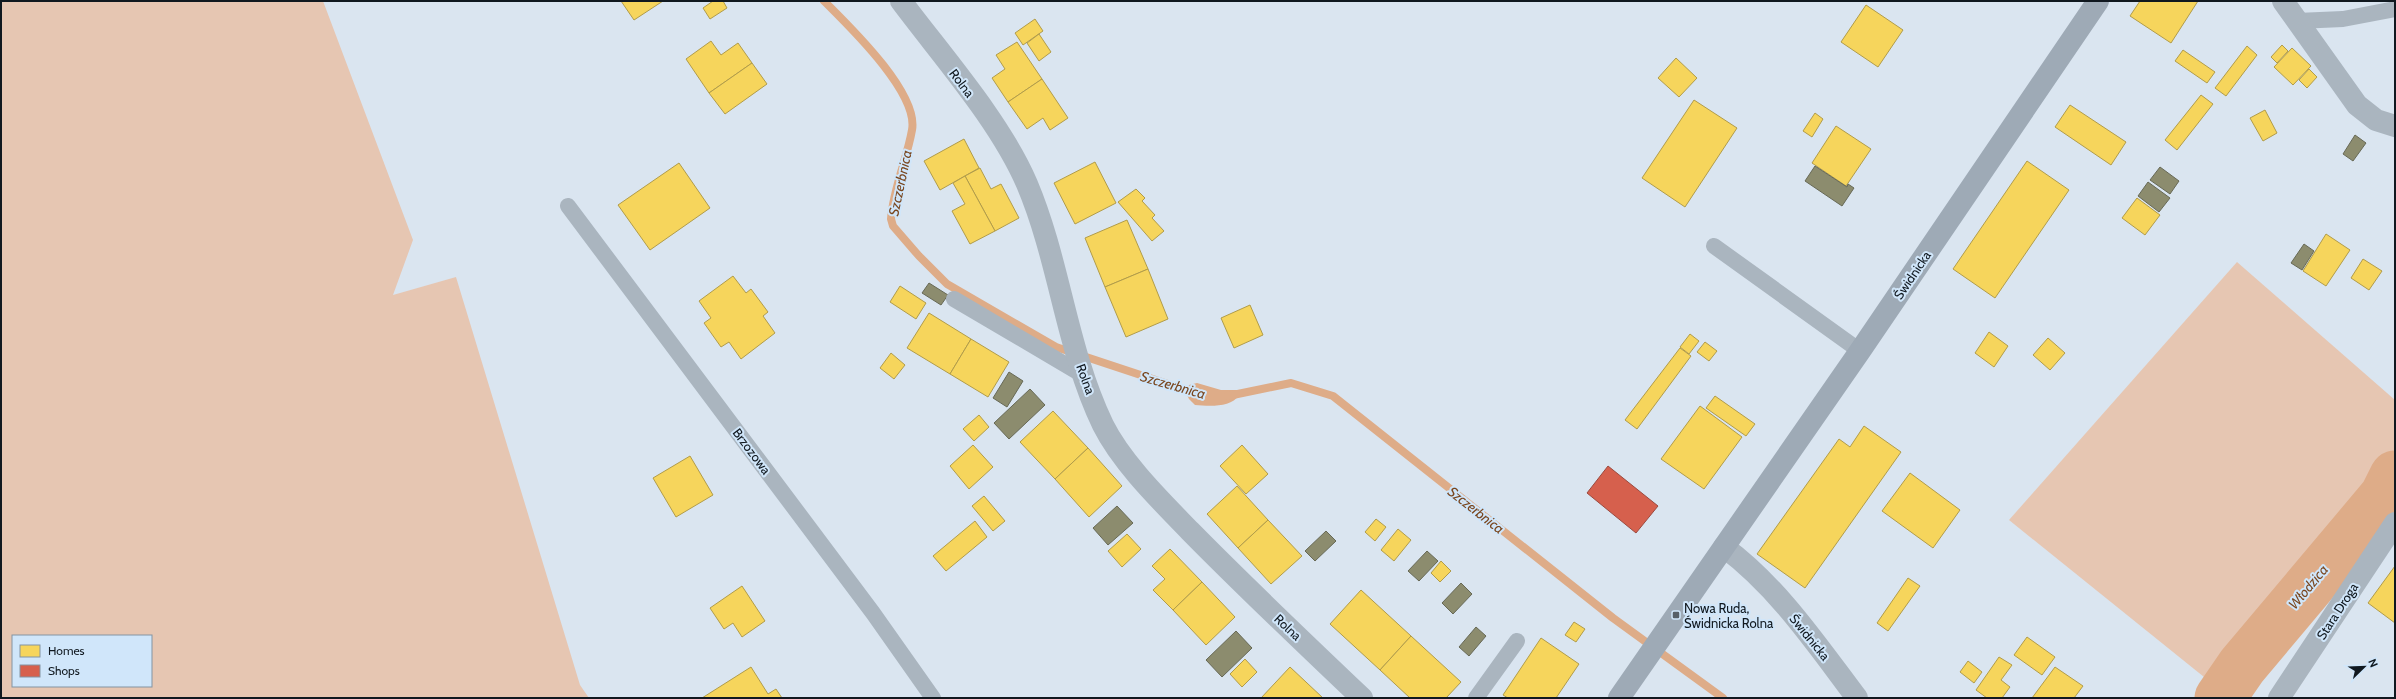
<svg xmlns="http://www.w3.org/2000/svg" width="2396" height="699" font-family="Cabin,sans-serif">
  <rect width="100%" height="100%" fill="#dae5f0"/>
  <g fill="#e6c6b2" fill-rule="evenodd">
    <path d="M1,1H323L413,240L393,295L456,277L580,685L589,698H1ZM13,636H151V686H13Z"/>
    <path d="M2237,262L2395,400V476L2385,496L2242,666L2209,681L2009,520Z"/>
  </g>
  <path fill="#deac88" d="M1197,383L1221,390H1237L1239,395C1231,408 1209,406 1195,405L1189,399L1185,391L1189,385Z"/>
  <g fill="#f6d55c" stroke="#b19c4a">
    <path d="M621,1H663L634,20Z"/>
    <path d="M713,1H723L727,8L710,19L703,8Z"/>
    <path d="M2140,1H2198L2171,43L2130,16Z"/>
    <path d="M1866,5L1903,30L1878,67L1841,42Z"/>
    <path d="M1035,19L1043,31L1023,45L1015,33Z"/>
    <path d="M1039,34L1051,52L1039,61L1027,43Z"/>
    <path d="M711,41L721,55L738,43L752,63L709,93L686,59Z"/>
    <path d="M1017,42L1042,79L1008,102L992,78L1005,69L996,55Z"/>
    <path d="M2282,45L2288,51L2277,63L2271,57Z"/>
    <path d="M2247,46L2257,55L2226,96L2215,88Z"/>
    <path d="M2292,48L2311,66L2293,85L2274,67Z"/>
    <path d="M2183,50L2215,72L2207,83L2175,61Z"/>
    <path d="M1676,58L1697,78L1679,97L1658,78Z"/>
    <path d="M752,63L767,84L725,114L709,93Z"/>
    <path d="M2309,69L2317,77L2307,88L2299,80Z"/>
    <path d="M1042,79L1068,118L1050,130L1043,118L1027,129L1008,102Z"/>
    <path d="M2201,95L2213,104L2177,150L2165,140Z"/>
    <path d="M1694,100L1737,128L1685,207L1642,178Z"/>
    <path d="M2070,105L2126,142L2111,165L2055,127Z"/>
    <path d="M2265,110L2277,133L2263,141L2250,118Z"/>
    <path d="M1815,113L1823,119L1812,137L1803,131Z"/>
    <path d="M1836,126L1871,149L1846,186L1812,163Z"/>
    <path d="M964,139L979,168L940,190L924,161Z"/>
    <path d="M2027,161L2069,190L1995,298L1953,269Z"/>
    <path d="M1095,162L1116,203L1075,224L1054,183Z"/>
    <path d="M679,163L710,208L650,250L618,205Z"/>
    <path d="M980,168L991,189L1001,184L1019,218L995,231L965,176Z"/>
    <path d="M965,176L995,231L970,244L952,211L965,204L953,183Z"/>
    <path d="M1136,189L1145,198L1142,201L1155,215L1152,218L1164,231L1152,241L1118,202Z"/>
    <path d="M2137,198L2160,215L2145,235L2122,218Z"/>
    <path d="M1127,220L1148,269L1105,287L1085,238Z"/>
    <path d="M2326,234L2350,250L2326,286L2303,271Z"/>
    <path d="M2363,259L2382,271L2369,290L2351,278Z"/>
    <path d="M1148,269L1168,319L1126,337L1105,287Z"/>
    <path d="M733,276L746,293L751,289L768,312L763,316L775,333L741,359L729,342L721,347L704,323L711,318L699,301Z"/>
    <path d="M900,286L926,303L916,319L890,302Z"/>
    <path d="M1250,305L1263,335L1234,348L1221,318Z"/>
    <path d="M929,313L971,339L950,374L907,348Z"/>
    <path d="M1989,332L2008,346L1994,367L1975,353Z"/>
    <path d="M1690,334L1699,341L1689,354L1680,347Z"/>
    <path d="M2048,338L2065,353L2050,370L2033,355Z"/>
    <path d="M971,339L1009,362L988,397L950,374Z"/>
    <path d="M1705,342L1717,351L1709,361L1697,352Z"/>
    <path d="M1680,348L1691,356L1637,429L1625,420Z"/>
    <path d="M891,353L905,365L894,379L880,368Z"/>
    <path d="M1715,396L1755,424L1746,436L1706,408Z"/>
    <path d="M1700,406L1742,437L1704,489L1661,459Z"/>
    <path d="M1053,411L1088,448L1055,479L1020,442Z"/>
    <path d="M979,415L989,427L974,441L963,429Z"/>
    <path d="M1864,426L1901,452L1805,588L1757,554L1839,439L1850,447Z"/>
    <path d="M973,445L993,467L969,489L950,466Z"/>
    <path d="M1242,445L1268,474L1246,494L1220,466Z"/>
    <path d="M1088,448L1122,486L1089,517L1055,479Z"/>
    <path d="M690,456L713,495L676,517L653,478Z"/>
    <path d="M1910,473L1960,510L1933,548L1882,511Z"/>
    <path d="M1237,486L1268,520L1238,548L1207,514Z"/>
    <path d="M984,496L1005,521L993,531L972,506Z"/>
    <path d="M1376,519L1386,527L1375,541L1365,532Z"/>
    <path d="M1268,520L1302,556L1271,584L1238,548Z"/>
    <path d="M975,521L987,537L946,571L933,556Z"/>
    <path d="M1398,529L1411,540L1394,561L1381,550Z"/>
    <path d="M1127,534L1141,549L1122,567L1108,551Z"/>
    <path d="M1170,549L1202,582L1173,610L1153,590L1165,579L1152,566Z"/>
    <path d="M1441,561L1451,571L1440,582L1431,573Z"/>
    <path d="M2395,566V623L2368,603Z"/>
    <path d="M1908,578L1920,586L1888,631L1877,623Z"/>
    <path d="M1202,582L1235,617L1206,645L1173,610Z"/>
    <path d="M742,586L765,621L742,637L733,623L724,629L710,608Z"/>
    <path d="M1361,590L1411,636L1380,670L1330,624Z"/>
    <path d="M1574,622L1585,629L1576,642L1565,635Z"/>
    <path d="M1411,636L1461,682L1446,698H1410L1380,670Z"/>
    <path d="M2027,637L2055,657L2042,675L2014,655Z"/>
    <path d="M1541,638L1579,664L1556,698H1508L1503,695Z"/>
    <path d="M1999,657L2012,665L2001,680L2010,687L2002,698H1987L1976,690Z"/>
    <path d="M1245,659L1257,672L1242,687L1230,674Z"/>
    <path d="M1968,661L1982,672L1974,683L1960,672Z"/>
    <path d="M751,667L768,694L776,689L782,698H702Z"/>
    <path d="M1290,667L1323,698H1261Z"/>
    <path d="M2055,667L2083,686L2074,698H2032Z"/>
  </g>
  <path fill="#d6604d" stroke="#9b4a3f" d="M1608,466L1658,506L1636,533L1587,493Z"/>
  <g fill="#8c8c6e" stroke="#676956">
    <path d="M2355,135L2366,143L2353,161L2343,154Z"/>
    <path d="M1815,166L1847,187L1848,184L1854,188L1842,206L1805,181Z"/>
    <path d="M2160,167L2179,181L2170,194L2150,180Z"/>
    <path d="M2148,182L2170,198L2159,212L2138,196Z"/>
    <path d="M2304,244L2314,251L2302,270L2291,263Z"/>
    <path d="M929,283L948,295L941,305L922,293Z"/>
    <path d="M1009,372L1023,381L1007,407L993,398Z"/>
    <path d="M1030,389L1045,405L1009,439L994,423Z"/>
    <path d="M1117,506L1133,523L1108,545L1093,528Z"/>
    <path d="M1326,531L1336,541L1315,561L1305,551Z"/>
    <path d="M1427,551L1438,561L1419,581L1408,571Z"/>
    <path d="M1461,583L1472,594L1453,614L1442,603Z"/>
    <path d="M1476,627L1486,636L1469,656L1459,647Z"/>
    <path d="M1236,631L1252,648L1222,677L1206,660Z"/>
  </g>
  <g fill="none" stroke-linecap="round" stroke-linejoin="round">
    <g stroke="#deac88" stroke-width="8">
      <path d="M824,1C849,26 919,93 912,130C907,159 893,189 891,219L893,226L919,256L947,284L1056,347L1195,393"/>
      <path d="M1228,396L1291,383L1333,396L1613,618L1723,698"/>
    </g>
    <path stroke="#deac88" stroke-width="51" d="M2220,698L2242,666L2385,496L2395,476"/>
    <g stroke="#aab5bf" stroke-width="16">
      <path d="M2297,21L2343,19L2395,9"/>
      <path d="M568,206L873,613L933,698"/>
      <path d="M1714,246L1860,351"/>
      <path d="M954,299L1083,375"/>
      <path d="M1476,698L1517,641"/>
    </g>
    <g stroke="#aab5bf" stroke-width="22">
      <path d="M901,1C942,56 1000,121 1027,184C1060,262 1066,348 1103,425C1122,463 1161,501 1190,531C1246,588 1304,643 1362,698"/>
      <path d="M2283,1L2357,105L2376,120L2395,126"/>
      <path d="M1724,547C1778,587 1817,645 1857,698"/>
      <path d="M2279,698L2395,523"/>
    </g>
    <path stroke="#9eaab6" stroke-width="22" d="M1619,698L1860,351L2098,1"/>
  </g>
  <rect fill="#576068" stroke="#d0e6fa" stroke-width="1.5" x="1672" y="611" width="8" height="8" rx="2"/>
  <g text-anchor="middle" dominant-baseline="central" stroke-width="4" stroke-linejoin="round" paint-order="stroke">
    <g font-size="13" fill="#10181f" stroke="#d0e6fa">
      <text transform="translate(962 83) rotate(53)">Rolna</text>
      <text transform="translate(1912 275) rotate(-56)">Świdnicka</text>
      <text transform="translate(1086 379) rotate(70)">Rolna</text>
      <text transform="translate(752 451) rotate(53)">Brzozowa</text>
      <text transform="translate(2337 611) rotate(-57)">Stara Droga</text>
      <text transform="translate(1288 627) rotate(43)">Rolna</text>
      <text transform="translate(1810 637) rotate(51)">Świdnicka</text>
    </g>
    <g font-size="13" fill="#10181f" stroke="#d0e6fa" text-anchor="start">
      <text x="1684" y="608">Nowa Ruda,<tspan x="1684" dy="15">Świdnicka Rolna</tspan></text>
    </g>
    <g font-size="14" font-style="italic" fill="#79461e" stroke="#d0e6fa">
      <text transform="translate(900 183) rotate(-78)">Szczerbnica</text>
      <text transform="translate(1173 385) rotate(16)">Szczerbnica</text>
      <text transform="translate(1476 510) rotate(38)">Szczerbnica</text>
      <text transform="translate(2308 587) rotate(-50)">Włodzica</text>
    </g>
  </g>
  <rect width="2396" height="699" fill="none" stroke="#10181f" stroke-width="4"/>
  <rect x="12" y="635" width="140" height="52" fill="#d0e6fa" stroke="#8394a2"/>
  <rect x="20" y="645" width="20" height="12" fill="#f6d55c" stroke="#8394a2"/>
  <text x="48" y="655" font-size="12" fill="#10181f">Homes</text>
  <rect x="20" y="665" width="20" height="12" fill="#d6604d" stroke="#8394a2"/>
  <text x="48" y="675" font-size="12" fill="#10181f">Shops</text>
  <g transform="translate(2364 667) rotate(67)" stroke="#d0e6fa" stroke-width="3" paint-order="stroke">
  <path d="M0-3L7 15L0 10L-7 15Z" fill="#10181f"/>
  <text y="-6" font-size="11" font-weight="bold" text-anchor="middle" fill="#10181f">N</text>
  </g>
</svg>
